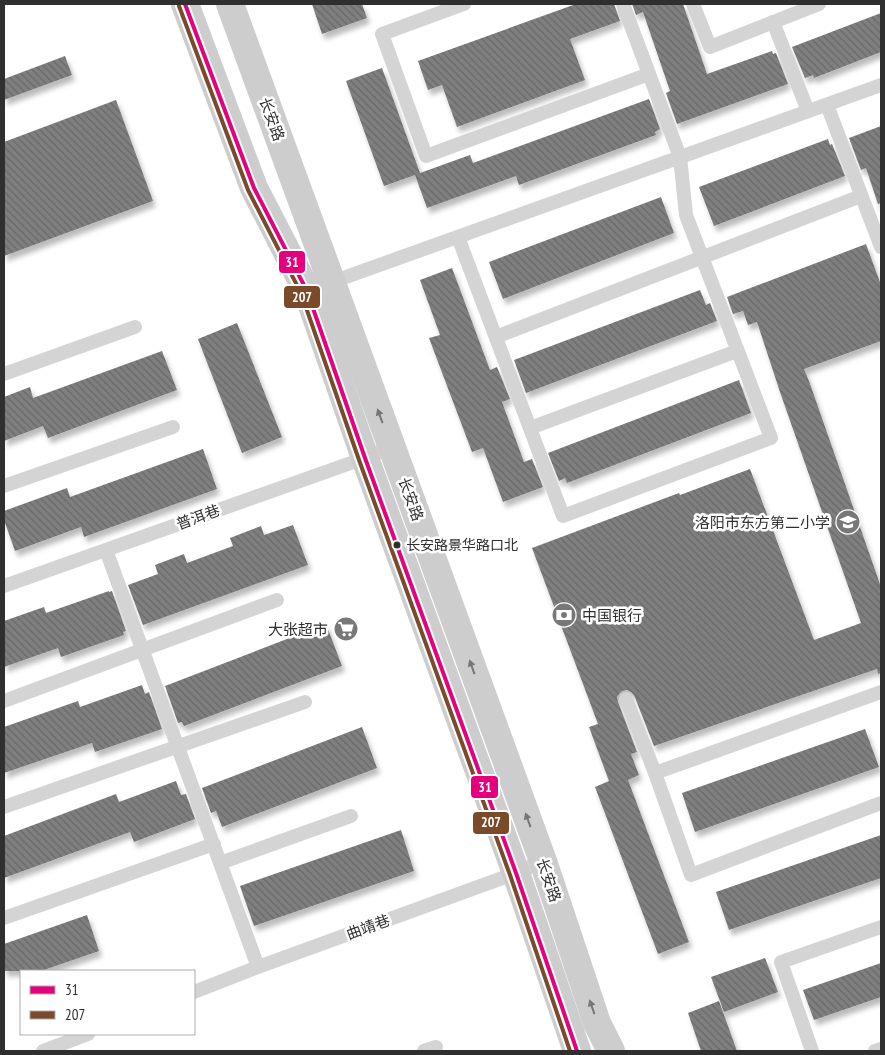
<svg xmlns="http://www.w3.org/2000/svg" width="885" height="1055" font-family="'PT Sans Narrow','Noto Sans SC',sans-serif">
  <defs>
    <pattern id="building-back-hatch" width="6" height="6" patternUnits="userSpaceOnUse" patternTransform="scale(1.25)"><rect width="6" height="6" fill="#7f7f7f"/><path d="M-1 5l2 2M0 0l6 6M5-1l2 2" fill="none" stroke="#686868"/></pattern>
    <filter id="shadow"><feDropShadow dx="3" dy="5.5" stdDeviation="2.5" flood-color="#0004"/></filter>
  </defs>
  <rect width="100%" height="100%" fill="#fff"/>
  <g fill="url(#building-back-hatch)" filter="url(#shadow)">
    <path d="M312,4H362L367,18L322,34Z"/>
    <path d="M576,4H614L620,21L570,39L585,80L457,127L442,85L428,90L418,61Z"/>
    <path d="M632,4H683L707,74L772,51L773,54L776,53L788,84L677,124L666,93L670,91L643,12L636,15Z"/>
    <path d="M881,13V52L814,78L813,75L805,78L792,47Z"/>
    <path d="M65,56L72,75L4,100V79Z"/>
    <path d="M382,68L420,173L470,155L473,163L649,99L660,129L655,132L656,135L519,185L516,176L427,208L415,175L384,186L346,81Z"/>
    <path d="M116,100L153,201L4,256V142Z"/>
    <path d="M881,126V203L878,204L866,168L861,170L849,138Z"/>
    <path d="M828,139L830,145L832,144L845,176L714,226L699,187Z"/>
    <path d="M661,197L674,233L503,299L489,262Z"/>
    <path d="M866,244L881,285V341L804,369L809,381L881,587V673L878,674L877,669L654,746L634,695L631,692L627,690L622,691L620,693L617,697L618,702L637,752L631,754L639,775L628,780L689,942L658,954L595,787L609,781L589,727L598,724L532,548L679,493L680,495L750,469L814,640L861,623L780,392L757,322L748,325L743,311L733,314L727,297Z"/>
    <path d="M452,268L490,370L497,367L510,399L502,402L524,462L532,459L543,487L503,502L483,448L472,452L429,338L440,335L420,280Z"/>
    <path d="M700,290L706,305L710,303L717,321L526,393L514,360Z"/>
    <path d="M237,323L282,437L242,453L198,339Z"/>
    <path d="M162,351L177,390L48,438L43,426L4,441V397L30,387L33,398Z"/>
    <path d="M739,380L751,413L567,483L565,478L559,481L548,453Z"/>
    <path d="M203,449L217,489L84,537L81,527L15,551L4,520V511L67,488L70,497Z"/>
    <path d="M293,525L308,565L143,625L128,585L158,574L155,565L184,554L187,563L233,546L230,538L261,526L264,535Z"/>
    <path d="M109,591V592L112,591L126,631L123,632L124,635L61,657L58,648L4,667V621L44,607L46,613Z"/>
    <path d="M326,624L342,666L184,726L182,722L178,723L165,686Z"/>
    <path d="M142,685L145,694L149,692L162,729L95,752L92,743L4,773V727L78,701L80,707Z"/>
    <path d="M362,727L377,768L222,827L216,811L211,813L202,788Z"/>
    <path d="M865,729L879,767L695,832L682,793Z"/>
    <path d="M176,781L181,795L186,794L195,819L134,842L130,832L4,878V836L116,794L119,802Z"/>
    <path d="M401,830L414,871L254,926L240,886Z"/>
    <path d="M881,835V878L729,930L716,892Z"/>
    <path d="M87,915L99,951L41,971H4V944Z"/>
    <path d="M765,958L778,992L724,1012L711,977Z"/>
    <path d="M881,963V997L814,1020L803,990Z"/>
    <path d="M719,1001L737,1051H701L688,1013Z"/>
  </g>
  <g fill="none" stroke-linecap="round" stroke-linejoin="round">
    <g stroke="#d4d4d4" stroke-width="14">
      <path d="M464,4L382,34L426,156L649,74"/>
      <path d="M693,4L710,47L819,4"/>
      <path d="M773,22L808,111"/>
      <path d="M827,105L881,247"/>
      <path d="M458,237L563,516L771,438L686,215L680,157L623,4"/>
      <path d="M332,282L881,85"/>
      <path d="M496,337L861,196"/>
      <path d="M4,374L135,327"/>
      <path d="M530,428L737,351"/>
      <path d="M4,486L173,427"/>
      <path d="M106,550L258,967"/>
      <path d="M4,586L365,458L391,447"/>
      <path d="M881,692L655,773L691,875L881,803"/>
      <path d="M626,699L655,773"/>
      <path d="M4,701L277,600"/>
      <path d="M4,807L305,702"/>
      <path d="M220,863L351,816"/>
      <path d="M4,918L214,844"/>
      <path d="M194,992L258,967L516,873L543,861"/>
      <path d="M43,1051L88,1034"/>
      <path d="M424,1051L436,1047"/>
      <path d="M812,1051L781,962L881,927"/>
      <path d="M875,1051L881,1049"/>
    </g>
    <g stroke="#cdcdcd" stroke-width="28">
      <path d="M185,4L254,188L307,291L365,458L516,873L577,1051"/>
      <path d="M230,4L543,861L597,1023L611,1051"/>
    </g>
    <defs>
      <path id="bus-1" d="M185,4L254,188L307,291L365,458L516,873L577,1051"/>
      <path id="bus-2" d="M179,6L248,190L301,293L359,460L510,875L570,1051"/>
    </defs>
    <use href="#bus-1" stroke="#fff" stroke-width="8"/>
    <use href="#bus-2" stroke="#fff" stroke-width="8"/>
    <use href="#bus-1" stroke="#e5007d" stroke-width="4"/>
    <use href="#bus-2" stroke="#7a4b2a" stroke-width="4"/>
  </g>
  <defs><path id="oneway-solid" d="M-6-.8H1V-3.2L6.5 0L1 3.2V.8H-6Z" transform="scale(1.25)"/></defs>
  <g fill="#767676">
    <use href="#oneway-solid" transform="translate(380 416) rotate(-110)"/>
    <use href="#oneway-solid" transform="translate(472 667) rotate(-110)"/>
    <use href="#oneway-solid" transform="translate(528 820) rotate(-110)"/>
    <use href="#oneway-solid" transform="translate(592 1007) rotate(-109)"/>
  </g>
  <defs>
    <symbol id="school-disc" viewBox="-11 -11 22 22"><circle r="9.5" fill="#787878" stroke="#fff"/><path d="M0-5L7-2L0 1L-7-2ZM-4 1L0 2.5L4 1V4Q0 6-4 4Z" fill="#fff"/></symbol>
    <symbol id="bank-disc" viewBox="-11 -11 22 22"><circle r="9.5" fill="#787878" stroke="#fff"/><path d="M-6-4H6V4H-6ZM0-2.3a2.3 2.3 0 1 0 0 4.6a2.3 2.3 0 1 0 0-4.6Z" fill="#fff"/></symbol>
    <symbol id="supermarket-disc" viewBox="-11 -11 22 22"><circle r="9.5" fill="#787878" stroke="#fff"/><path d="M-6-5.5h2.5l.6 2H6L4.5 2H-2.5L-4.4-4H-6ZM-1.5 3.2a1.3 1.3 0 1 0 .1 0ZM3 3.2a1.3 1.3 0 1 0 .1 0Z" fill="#fff"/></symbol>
  </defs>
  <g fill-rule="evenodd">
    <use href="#school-disc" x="834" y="508" width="28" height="28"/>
    <use href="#bank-disc" x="550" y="601" width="28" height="28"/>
    <use href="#supermarket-disc" x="332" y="615" width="28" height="28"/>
  </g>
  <circle fill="#2f2f2f" stroke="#fff" stroke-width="2" cx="397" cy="545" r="4.5"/>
  <g text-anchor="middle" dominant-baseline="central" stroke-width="5" stroke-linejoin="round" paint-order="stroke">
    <g font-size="14" fill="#2f2f2f" stroke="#fff" text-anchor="start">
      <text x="406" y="545">长安路景华路口北</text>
    </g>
    <g font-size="15" fill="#2f2f2f" stroke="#fff">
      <text transform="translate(272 119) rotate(70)">长安路</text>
      <text transform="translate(411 499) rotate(70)">长安路</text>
      <text transform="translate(198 517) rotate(-20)">普洱巷</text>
      <text transform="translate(549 880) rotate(71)">长安路</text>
      <text transform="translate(368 927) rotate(-20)">曲靖巷</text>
    </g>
    <g font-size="15" fill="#2f2f2f" stroke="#fff" text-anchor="end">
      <text x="830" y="522">洛阳市东方第二小学</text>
      <text x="582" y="615" text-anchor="start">中国银行</text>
      <text x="328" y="629">大张超市</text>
    </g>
  </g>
  <g stroke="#fff" stroke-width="2">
    <rect x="278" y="250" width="28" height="24" rx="5" fill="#e5007d"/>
    <rect x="283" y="285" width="38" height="24" rx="5" fill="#7a4b2a"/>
    <rect x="470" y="775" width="29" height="24" rx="5" fill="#e5007d"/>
    <rect x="472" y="811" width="38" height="24" rx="5" fill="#7a4b2a"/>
  </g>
  <g font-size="14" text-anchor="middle" font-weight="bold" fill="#fff">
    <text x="292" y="267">31</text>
    <text x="302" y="302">207</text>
    <text x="485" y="792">31</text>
    <text x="491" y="827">207</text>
  </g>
  <rect width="885" height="1055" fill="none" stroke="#2f2f2f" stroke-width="10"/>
  <rect x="20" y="970" width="175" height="65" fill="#ffffff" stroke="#acacac"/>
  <rect x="30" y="986" width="25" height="8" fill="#e5007d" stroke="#acacac"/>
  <text x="65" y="995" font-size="15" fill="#2f2f2f">31</text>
  <rect x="30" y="1011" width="25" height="8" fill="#7a4b2a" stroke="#acacac"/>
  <text x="65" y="1020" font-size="15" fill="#2f2f2f">207</text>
</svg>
